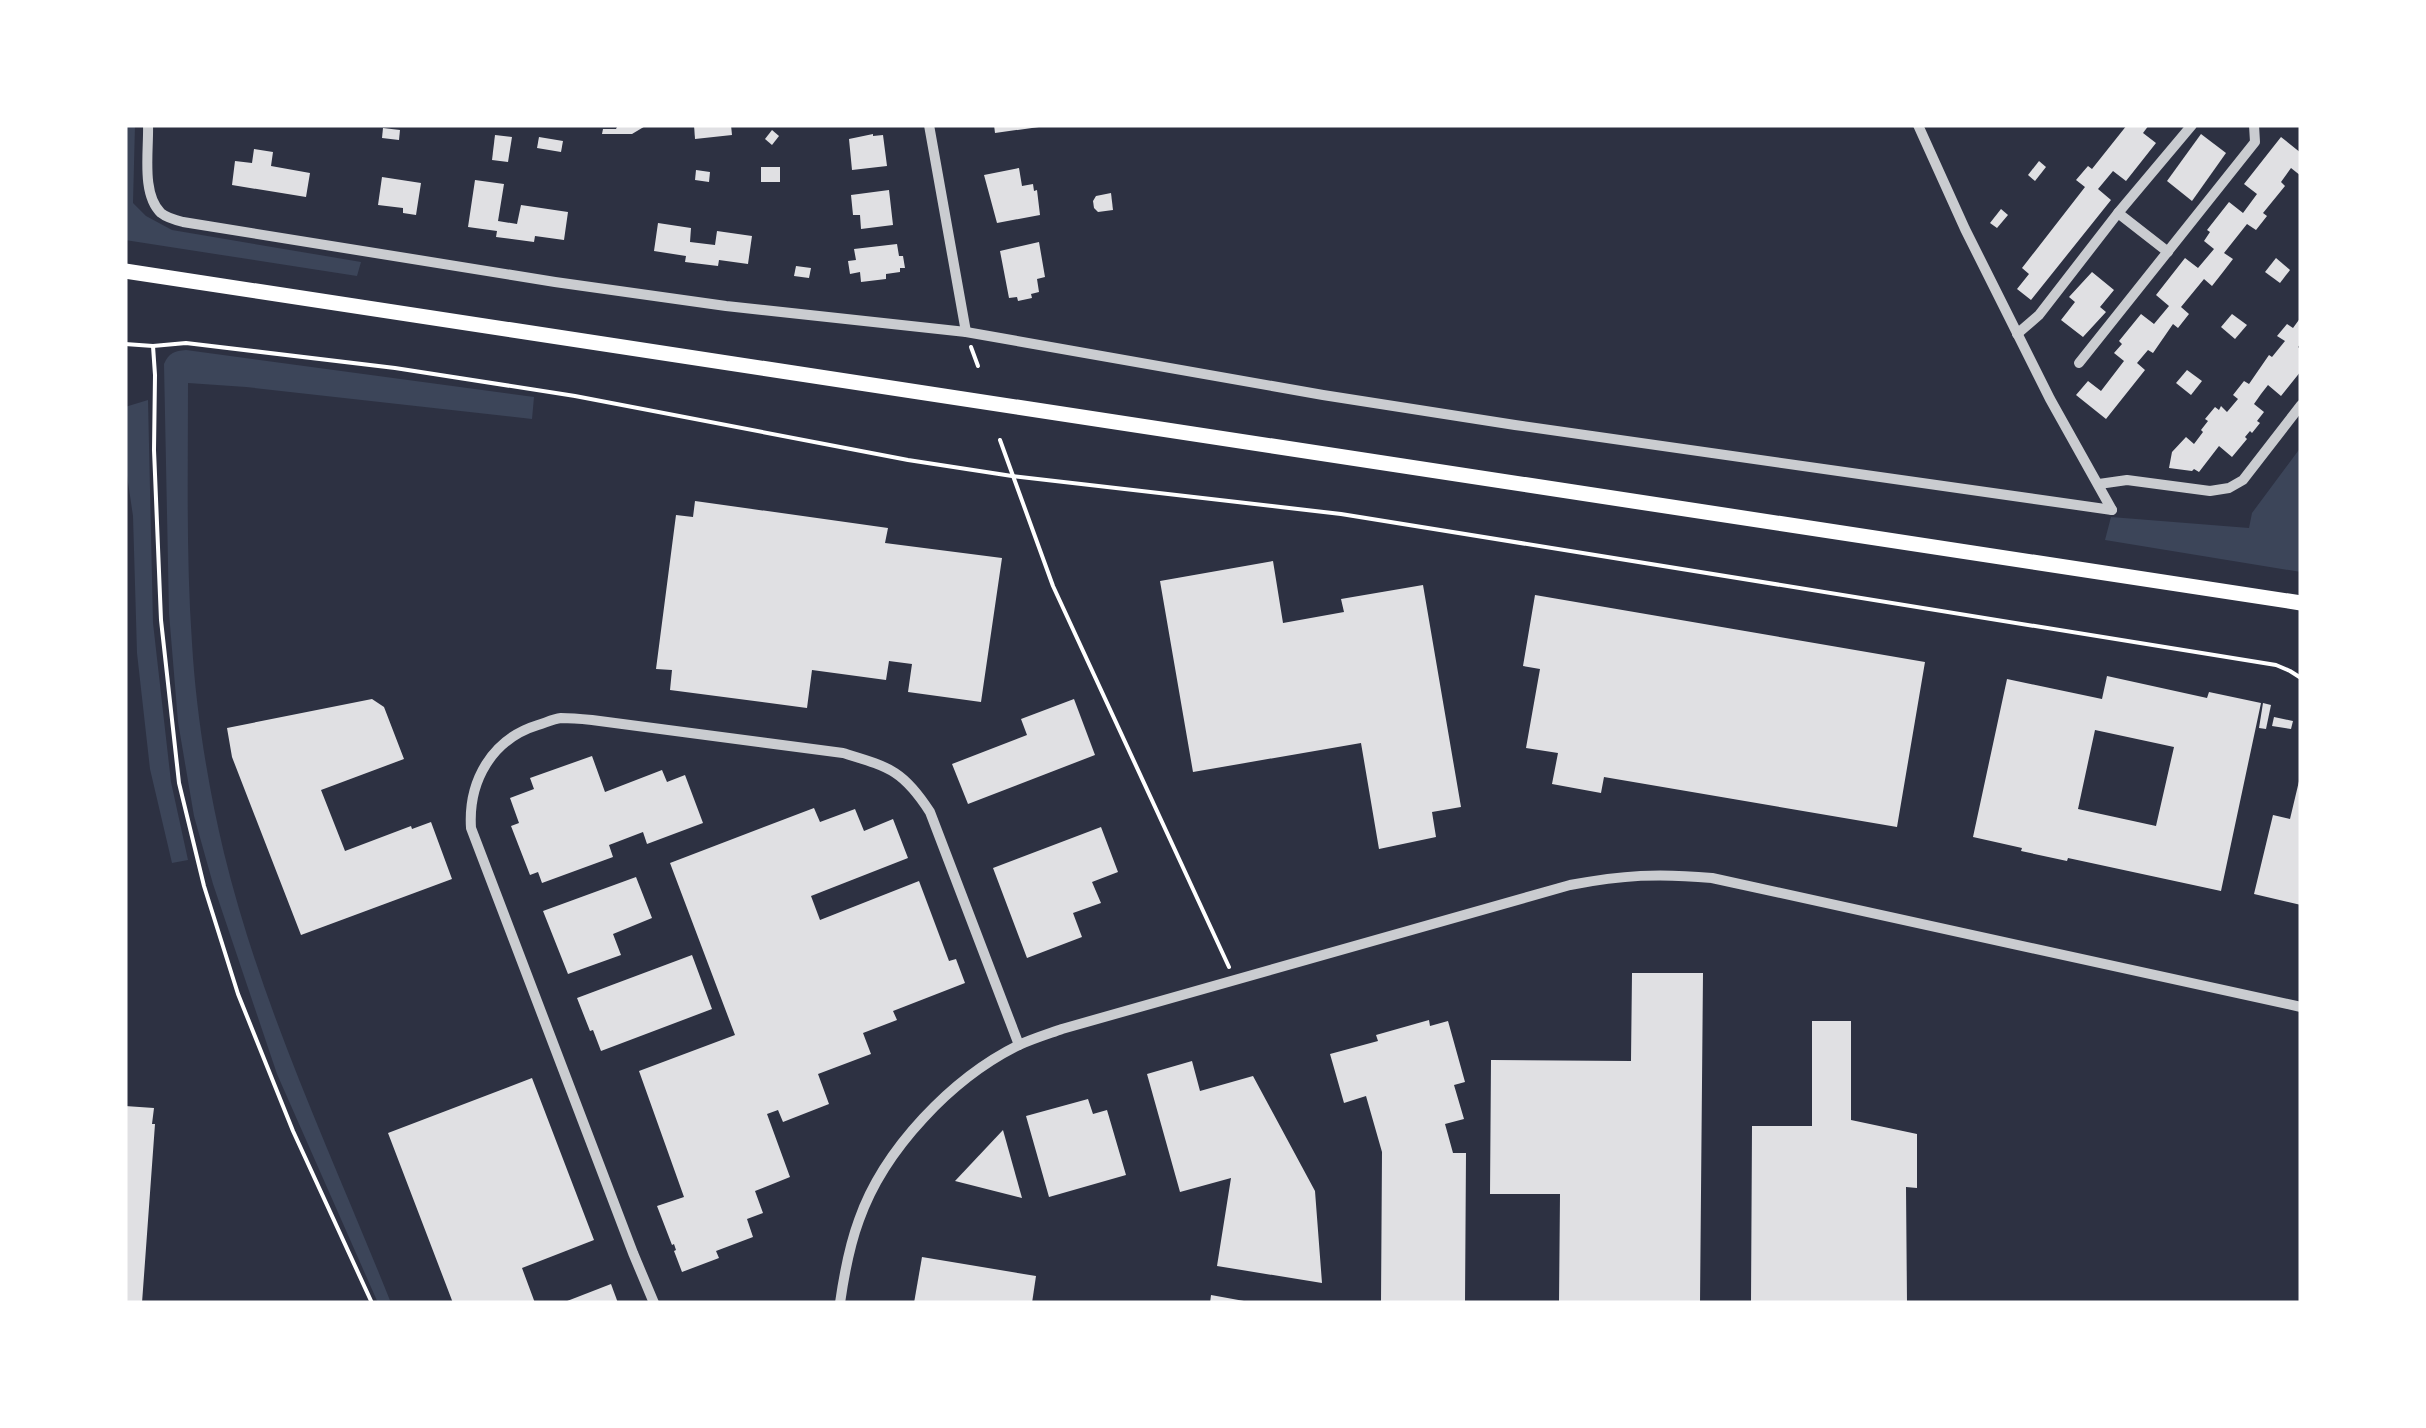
<svg xmlns="http://www.w3.org/2000/svg" width="2426" height="1428" font-family="Overpass,sans-serif">
  <rect width="100%" height="100%" fill="#2d3142"/>
  <g fill="#3c4559">
    <path d="M125,125H135L133,203L146,216L172,230L361,262L357,276L125,240Z"/>
    <path d="M186,350L534,397L532,419L246,387L188,383C188,470 186,556 192,643C196,712 208,786 224,853C262,1009 332,1155 391,1303H378L277,1074L213,884L194,816L178,722L169,613L164,364C169,353 174,351 186,350Z"/>
    <path d="M148,400L153,623L171,782L188,860L172,863L150,769L137,653L133,516L125,462V407Z"/>
    <path d="M2301,447V572L2105,540L2111,517L2249,528L2252,513Z"/>
  </g>
  <g fill="#e0e0e3" fill-rule="evenodd">
    <path d="M618,125H647L632,134H602L603,129H616Z"/>
    <path d="M694,125H731L732,135L695,139Z"/>
    <path d="M994,125H1039V127L995,133Z"/>
    <path d="M2127,125H2149L2143,133L2156,143L2126,181L2113,171L2098,189L2111,200L2031,300L2017,289L2029,274L2022,268L2085,187L2076,180L2088,166L2092,169Z"/>
    <path d="M383,128L400,130L399,140L382,138Z"/>
    <path d="M772,130L779,136L772,145L765,139Z"/>
    <path d="M873,134V136L883,135L887,166L852,170L849,139Z"/>
    <path d="M2201,134L2226,153L2192,201L2167,181Z"/>
    <path d="M495,135L512,137L508,162L492,160Z"/>
    <path d="M539,137L563,141L561,152L537,148Z"/>
    <path d="M2281,137L2301,153V176L2291,168L2281,182L2285,186L2263,213L2267,216L2256,230L2247,224L2224,253L2233,259L2223,272L2212,286L2204,279L2181,307L2189,314L2178,328L2173,324L2153,353L2148,350L2137,363L2145,370L2106,419L2076,395L2088,381L2101,391L2124,361L2114,353L2122,344L2119,341L2141,314L2154,324L2169,306L2156,295L2185,258L2198,268L2214,249L2204,241L2210,232L2207,230L2229,202L2243,213L2257,194L2244,184Z"/>
    <path d="M254,149L273,152L271,166L310,173L306,197L232,185L235,161L252,163Z"/>
    <path d="M2039,161L2046,167L2035,181L2028,175Z"/>
    <rect x="761" y="167" width="19" height="15"/>
    <path d="M1019,168L1022,186L1033,184L1034,191L1037,190L1040,215L997,223L984,175Z"/>
    <path d="M696,170L710,172L709,182L695,180Z"/>
    <path d="M382,177L421,183L416,215L403,213V208L378,205Z"/>
    <path d="M475,180L504,184L498,221L517,224L521,205L568,212L564,240L535,236L534,242L496,237L497,231L468,227Z"/>
    <path d="M889,190L893,225L861,229L860,215H853L851,195Z"/>
    <path d="M1111,193L1113,210L1098,212L1094,208L1093,201L1096,196Z"/>
    <path d="M2001,209L2008,215L1997,228L1990,223Z"/>
    <path d="M658,223L691,228L690,242L715,245L717,231L752,236L748,264L719,260L718,266L685,262L686,256L654,251Z"/>
    <path d="M1039,242L1045,277L1037,279L1039,292L1031,294L1032,298L1018,301L1017,297L1009,298L1000,251Z"/>
    <path d="M897,244L899,256H903L905,268H900V272L886,274V279L861,282L860,272L850,274L848,261L856,260L854,249Z"/>
    <path d="M2276,258L2290,270L2280,283L2265,272Z"/>
    <path d="M796,266L811,268L809,278L794,276Z"/>
    <path d="M2092,272L2114,290L2100,307L2106,312L2083,337L2061,320L2075,302L2069,297Z"/>
    <path d="M2232,314L2247,325L2235,339L2221,327Z"/>
    <path d="M2301,317V343L2298,347L2301,350V371L2281,396L2268,385L2261,394L2254,404L2264,412L2257,421L2260,423L2252,433L2250,431L2245,437L2247,439L2232,457L2219,446L2199,472L2194,469L2192,471L2169,468L2172,452L2186,437L2194,444L2203,432L2201,430L2208,421L2205,419L2215,407L2219,410L2221,406L2227,412L2238,399L2233,395L2244,381L2249,384L2269,355L2272,357L2285,341L2277,336L2287,324L2293,328Z"/>
    <path d="M2187,370L2202,381L2191,395L2176,383Z"/>
    <path d="M695,501L888,528L885,543L1002,558L981,702L908,692L912,664L889,661L886,680L812,670L807,708L670,690L672,670L656,669L676,515L693,517Z"/>
    <path d="M1273,561L1283,623L1344,612L1341,599L1423,585L1461,807L1432,812L1436,837L1379,849L1361,743L1193,772L1160,581Z"/>
    <path d="M1535,595L1925,662L1897,827L1604,777L1601,793L1552,784L1558,753L1526,748L1540,669L1523,666Z"/>
    <path d="M2107,676L2207,698L2209,692L2261,703L2221,891L2068,858L2067,861L2021,851L2022,848L1973,837L2007,679L2102,699ZM2095,730L2174,747L2156,826L2078,809Z"/>
    <path d="M372,699L384,707L404,759L321,790L345,851L411,826L412,829L431,822L452,879L301,935L232,757L227,728Z"/>
    <path d="M1074,699L1095,755L968,804L952,764L1027,735L1021,719Z"/>
    <path d="M2263,703L2271,705L2266,729L2259,728Z"/>
    <path d="M2274,717L2293,721L2291,729L2272,726Z"/>
    <path d="M592,756L605,792L662,770L667,782L685,775L703,823L647,844L643,832L609,845L613,857L542,883L538,872L530,875L511,826L519,823L510,798L534,789L530,778Z"/>
    <path d="M2300,777H2301V905L2254,894L2273,815L2290,819Z"/>
    <path d="M814,808L820,822L855,809L864,831L893,819L908,858L811,896L820,920L919,881L949,961L956,959L965,983L893,1011L897,1020L863,1033L871,1054L818,1074L829,1104L783,1122L778,1110L767,1114L790,1177L755,1191L763,1213L747,1219L753,1237L716,1251L719,1258L682,1272L674,1251L676,1250L674,1244L672,1245L657,1206L684,1197L639,1071L735,1035L670,863Z"/>
    <path d="M1101,827L1118,872L1092,882L1101,903L1073,913L1082,937L1027,958L993,868Z"/>
    <path d="M636,877L652,918L613,934L621,955L568,974L543,911Z"/>
    <path d="M692,955L712,1009L601,1051L593,1030L590,1031L577,998Z"/>
    <path d="M1632,973H1703L1700,1303H1559L1560,1194H1490L1491,1060L1631,1061Z"/>
    <path d="M1429,1020L1430,1026L1448,1021L1465,1082L1454,1085L1464,1119L1445,1124L1453,1153H1466L1465,1303H1381L1382,1152L1366,1096L1344,1103L1330,1054L1378,1041L1376,1035Z"/>
    <path d="M1812,1021H1851V1120L1917,1134V1188L1906,1187L1907,1303H1751L1752,1126H1812Z"/>
    <path d="M1192,1061L1200,1091L1253,1076L1315,1191L1322,1283L1217,1266L1231,1178L1180,1192L1147,1074Z"/>
    <path d="M532,1078L594,1240L522,1268L535,1303H453L388,1133Z"/>
    <path d="M1088,1099L1093,1114L1107,1110L1126,1175L1049,1197L1026,1116Z"/>
    <path d="M125,1106L154,1108L152,1124H155L142,1303H125Z"/>
    <path d="M1003,1130L1022,1198L955,1181Z"/>
    <path d="M922,1257L1036,1276L1032,1303H914Z"/>
    <path d="M611,1284L618,1303H562Z"/>
    <path d="M1211,1295L1244,1301V1303H1210Z"/>
  </g>
  <g fill="none" stroke-linecap="round" stroke-linejoin="round">
    <g stroke="#fff" stroke-width="4">
      <path d="M125,344L153,346L186,343L395,368L575,396L908,460L1012,476L1341,514L2276,665L2290,671L2301,678"/>
      <path d="M153,346L155,375L154,450L161,620L179,783L204,886L238,994L293,1131L372,1303"/>
      <path d="M971,347L978,366"/>
      <path d="M1000,440L1053,586L1229,967"/>
    </g>
    <g stroke="#caccd0" stroke-width="10">
      <path d="M148,125C149,150 141,194 161,213C167,218 175,220 183,222L555,282L726,306L966,332L1323,395L1515,425L2112,510"/>
      <path d="M929,125L966,332"/>
      <path d="M1918,125L1965,229L2050,399L2112,510"/>
      <path d="M2118,213L2168,252"/>
      <path d="M2017,334L2039,315L2118,213L2192,125"/>
      <path d="M2079,363L2255,142L2254,125"/>
      <path d="M2099,484L2127,480L2210,491L2229,488L2243,480L2301,405"/>
      <path d="M654,1303L633,1253L471,828C468,781 492,739 538,725C545,723 553,719 561,718C571,718 582,719 592,720L843,753C889,767 903,770 930,812L1019,1045"/>
      <path d="M840,1303C844,1275 849,1247 859,1220C884,1149 952,1078 1019,1045C1032,1039 1048,1034 1062,1029L1570,885C1623,875 1658,873 1712,878L2301,1007"/>
    </g>
    <path stroke="#fff" stroke-width="15" d="M125,271L2301,603"/>
  </g>
  <rect width="2426" height="1428" fill="none" stroke="#ffffff" stroke-width="255"/>
</svg>
